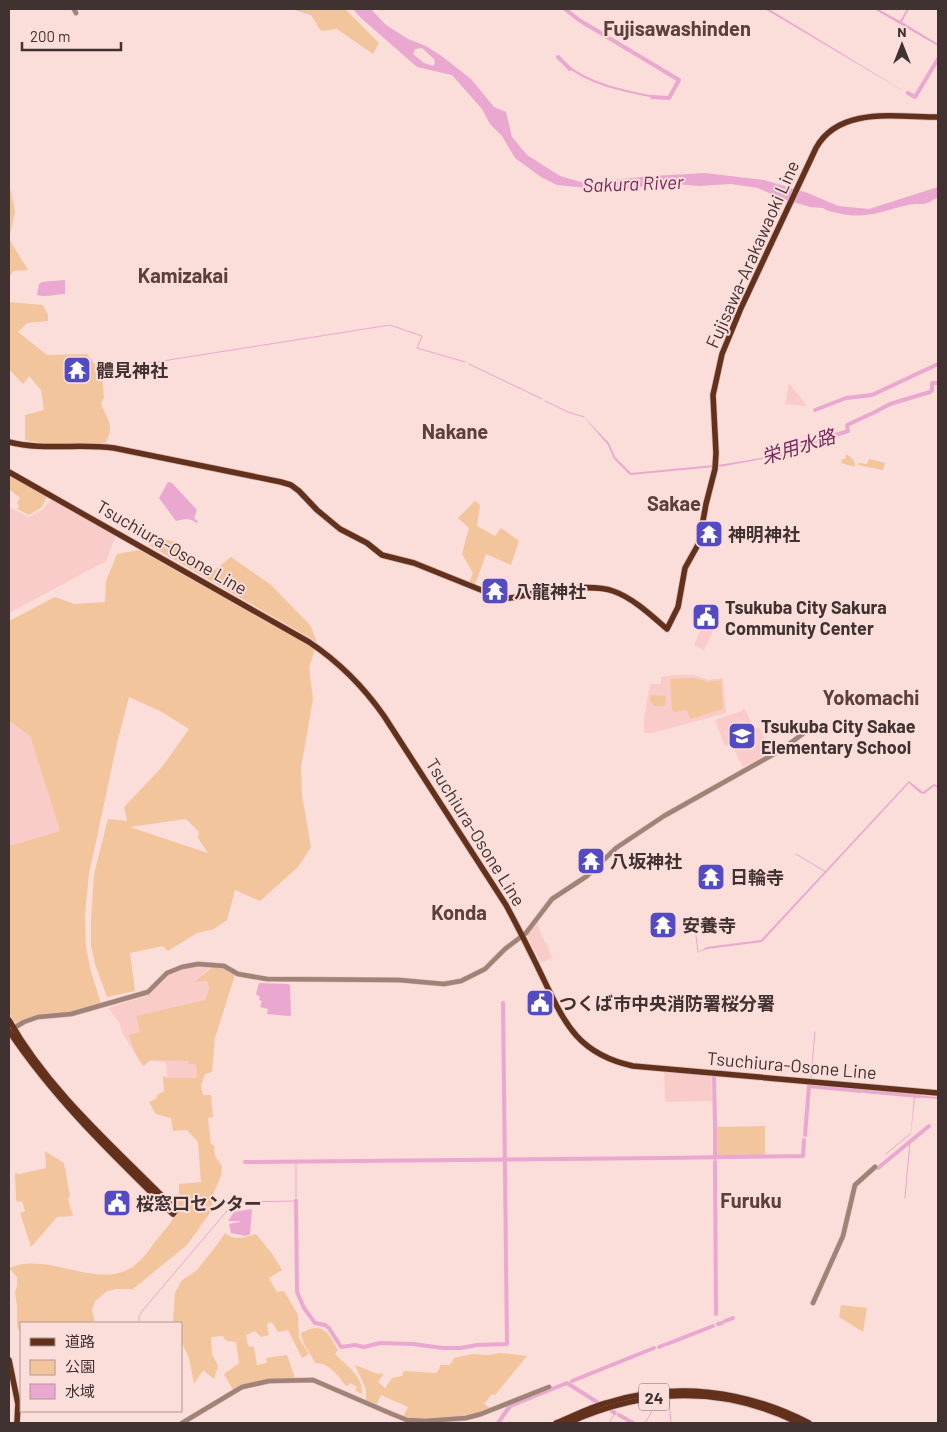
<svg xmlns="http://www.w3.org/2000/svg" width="947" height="1432" font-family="Barlow,'Noto Sans JP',sans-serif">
  <rect width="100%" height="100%" fill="#fbddda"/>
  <g fill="#faccc9">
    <path d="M789,383L807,406L785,404Z"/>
    <path d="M52,499L116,535L106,561L9,613V507L29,517L43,509Z"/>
    <path d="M713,605L719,607L714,628L704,650L694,645L703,624L695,619L698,608L709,611Z"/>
    <path d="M673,675H694L709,680L723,678L726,713L652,733H644V717L650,684H661V677Z"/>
    <path d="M744,708L755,729L759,727L772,752L743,767L731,744L725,746L715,720L742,711Z"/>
    <path d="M9,721L30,736L60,831L9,846Z"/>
    <path d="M537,923L545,943H547L552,958L541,963L528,938V933Z"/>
    <path d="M199,966H210L196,982L207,981L209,989L205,1002L207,1013L196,1061L197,1078H167L166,1062L150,1061L143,1067L123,1034L119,1022L108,1008L151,994L169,975L188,968Z"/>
    <path d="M664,1071L711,1075L712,1101L665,1102Z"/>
  </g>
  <g fill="#f2c59c" fill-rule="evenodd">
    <path d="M294,9H345L379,43L373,54L337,29L321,31L311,15L295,10Z"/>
    <path d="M9,183L15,211L9,239L28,270L13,271L9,278Z"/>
    <path d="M9,302L43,305L48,315V321L27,323L18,332L47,355L87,354L102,374L104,398L101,403C107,420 115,424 106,442L103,443H40L25,440V415L44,410L41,390L29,376L23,384L9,369Z"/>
    <path d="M846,454C851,457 856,461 855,467L841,463L842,459H845Z"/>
    <path d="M869,459L885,463L883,470L858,465L859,463L867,464Z"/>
    <path d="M9,475L47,496L42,507L29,515L17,509L19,506L17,503L20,498L9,489Z"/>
    <path d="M475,501L480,505L477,526L495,536L501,528L519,541L511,565L486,554L475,585L469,583L473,573L462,554L469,528L458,518Z"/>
    <path d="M162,539L173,541L187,556L215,570L231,557L271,585L310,625L317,642L149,545Z"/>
    <path d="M139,550L315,649L309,668L313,699L301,768L302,795L311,847L298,867L260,901L235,890L227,920L214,929L197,933L168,951L163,946L130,953L135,991L107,997L95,964L91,946V919L94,874L108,819L127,821L124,807L162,767L189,729L162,712L129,697L117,743L94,851L89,873L85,914L86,947L90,968L101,1004L65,1013L44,1014L31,1017L18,1023L14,1022L9,1012V846L60,831L30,736L9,721V621L55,597L74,604L105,602L106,581L117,554ZM186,819L199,832L198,838L208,853L130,827Z"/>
    <path d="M694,678L709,682L721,680L723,709L690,719L687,710L674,712L672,709L670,679Z"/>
    <path d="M650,695L666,696L665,706H654L650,701Z"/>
    <path d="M212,967L227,969L235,975L215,1038L212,1072L205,1074L201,1086L203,1095H211L213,1117L208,1118L211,1144L214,1145L215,1156L222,1166L221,1176L212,1197V1209L209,1214L187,1245L133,1289H116L107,1291L95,1301L92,1310L95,1323H21V1335L17,1326V1306L15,1293L17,1286V1277L9,1268C50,1250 99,1293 135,1265C143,1259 149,1250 155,1242C174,1219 179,1216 179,1184L201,1182L198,1142L187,1130L173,1131L171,1118L156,1114L149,1102L156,1099L157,1095L164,1091L163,1076L167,1078H197L196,1064H188L189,1061L150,1060L143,1065L135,1052L129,1035L140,1032L136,1016L205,1000L209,989L207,981L195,982Z"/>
    <path d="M765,1126V1155L716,1156L715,1127Z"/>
    <path d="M45,1151L64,1163L70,1196L68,1199L73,1216L57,1217L31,1247L20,1213L25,1211L22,1201L18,1202L16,1200L15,1173L19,1174L46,1168Z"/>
    <path d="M225,1233C238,1242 242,1237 256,1234L273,1255L282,1270L269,1278L277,1292L284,1291L298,1315L299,1338L309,1354L302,1358L288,1330L278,1332L272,1322L267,1324L269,1335L261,1337L255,1331L246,1335L248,1346L254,1347L257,1365L267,1363L266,1358L287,1355L295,1378C273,1379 253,1380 233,1390L224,1374L239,1363L236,1342L226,1341L223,1336L211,1337L212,1354L218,1366L214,1379L203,1370L194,1384L189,1358L181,1341V1323H173V1320L175,1293L181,1281L196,1271L217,1245Z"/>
    <path d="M841,1305L867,1308L863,1332L839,1317Z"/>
    <path d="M317,1328C329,1330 332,1340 338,1350L335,1354C346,1365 363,1376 362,1394L355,1391L357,1387L350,1383L348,1386L345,1385C339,1376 328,1362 315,1363C311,1353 301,1343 301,1333L310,1329Z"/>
    <path d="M501,1353L527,1356L495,1395L492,1394L484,1404L490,1408C464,1418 431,1424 403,1417L408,1407L381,1395L377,1404L366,1401V1389L355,1365L378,1374L383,1373V1375L378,1382L385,1388L392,1378L402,1376L404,1371L436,1373L439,1370L440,1365H450L454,1358L472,1354L488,1355Z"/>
  </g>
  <g fill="#eaa7d0" fill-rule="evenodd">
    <path d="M353,9H371L386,25L408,39L426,46L443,57L471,79L494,107L506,112L512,137L527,155L560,176L585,183L652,176L705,173L764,180L808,193L838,206L869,209L938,187V198C933,199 932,201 928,203C922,205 914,203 908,205C881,211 866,220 838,213C832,212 827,211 823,208L810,207L780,198L758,188L731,184L699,186L664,183L615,191L557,185L541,177L515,158L502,136L490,124L482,109L452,75L417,67L361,18ZM422,48L434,59L435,63L433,66L424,63L413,54L415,49Z"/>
    <path d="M765,9H769L915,98Z"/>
    <path d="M874,9H878L900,21L907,9H909L902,22L938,44V46Z"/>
    <path d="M568,65C593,84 625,90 655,96V98C624,92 592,86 567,67Z"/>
    <path d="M65,280V294C55,294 46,298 37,295L39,284L42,282Z"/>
    <path d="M583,416L609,443L615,457L631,473L725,464L784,454L796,445L814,442L824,437V439L815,443L797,447L785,455L725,466L630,475L614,459L608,445Z"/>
    <path d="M168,482L172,483L197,510L194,518L198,522L196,523C190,517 184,519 176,521L159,498Z"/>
    <path d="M909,781L923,792L934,784L938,786V788L934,786L924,794L920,793L909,783L762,942L707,949L697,953L707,947L761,940Z"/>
    <path d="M259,983L288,984L290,985L291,1015L289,1016L267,1014L268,1009L260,1007L262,1001L259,1000L260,997L256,994Z"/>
    <path d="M914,1095L938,1097V1099L915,1097L910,1142Z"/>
    <path d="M251,1209L252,1210L250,1234L246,1236L231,1233L229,1224L240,1222V1221H228L234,1212Z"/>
  </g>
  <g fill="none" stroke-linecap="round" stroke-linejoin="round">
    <g stroke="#eaa7d0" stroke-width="1">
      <path d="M469,364L542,399"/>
      <path d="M131,366L390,325L422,336L417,348L465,362"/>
      <path d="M545,401L568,412L584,417"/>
      <path d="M796,854L826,872"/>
      <path d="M695,928L698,952"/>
      <path d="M811,1078L815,1032"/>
      <path d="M886,1154L910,1134"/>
      <path d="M905,1198L910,1141"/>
      <path d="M139,1323V1316L143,1310L232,1205L245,1202L296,1201V1162"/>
      <path d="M609,1423L615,1413"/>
      <path d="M645,1423L658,1401L669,1400L671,1423"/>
    </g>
    <g stroke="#eaa7d0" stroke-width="4">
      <path d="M565,9L579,20L679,80L669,98L652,97"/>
      <path d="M558,57L570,69"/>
      <path d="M908,93L915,97L938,59"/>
      <path d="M815,410L846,398L872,395L938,364"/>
      <path d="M820,440L848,431L847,425L875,412L890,404L930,392L932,390V383H938"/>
      <path d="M714,1075L715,1125"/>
      <path d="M864,1091L919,1096"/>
      <path d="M715,1127V1158"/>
      <path d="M805,1135L809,1086L861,1091"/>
      <path d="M663,1158L803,1156L804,1140"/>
      <path d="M245,1162L661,1158"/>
      <path d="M715,1162L716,1314"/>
      <path d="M878,1168L929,1126"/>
      <path d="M296,1201L297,1292L304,1308L315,1323L325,1325L329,1328L341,1347L355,1345L364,1347L380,1343L413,1344L443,1348H461L477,1345L507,1344L503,1003"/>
      <path d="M725,1321L733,1318"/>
      <path d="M718,1324L722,1323"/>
      <path d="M667,1344L713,1326"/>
      <path d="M659,1347L664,1345"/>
      <path d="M572,1381L654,1348"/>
      <path d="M612,1411L615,1413"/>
      <path d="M619,1415L633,1423"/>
      <path d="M498,1423L510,1406L567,1383L597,1402"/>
    </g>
    <defs>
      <g id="minor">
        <path d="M74,9L76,13"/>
        <path d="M12,1029L24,1022L38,1017L71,1014L148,992L167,973L182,967L198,964L224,966L238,974L267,979L399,980L444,984L461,981L485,969L505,949L526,933L552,899L587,876L616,848L664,816L781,750L808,730"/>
        <path d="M813,1303L843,1236L855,1185L875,1167"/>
        <path d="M182,1423L242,1387L269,1381L313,1380L392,1414L407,1420L425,1421L466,1418L481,1414L549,1387"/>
      </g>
      <g id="major">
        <path d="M9,442C43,451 79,443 114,448L281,482L291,485L299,491L317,510L340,529L367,543L382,555L414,563L501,598C514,600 526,594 539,592C559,589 594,584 613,591C633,598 651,615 667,629L678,607L685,568L699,543L706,504L715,469L716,453L713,395L722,354L741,308L816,148C839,106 897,117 938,117"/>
        <path d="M9,472L309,642C339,662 363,686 384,716L506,905C519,929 531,953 543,978C565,1024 578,1054 633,1066L938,1093"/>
        <path d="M9,1020C51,1094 117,1149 176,1210L173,1214C114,1156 55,1100 9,1031"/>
        <path d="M9,1360L18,1404L17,1423"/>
        <path d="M556,1423C573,1416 589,1408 606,1403C675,1381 745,1390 809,1423"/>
        <path d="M568,1423C646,1388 721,1385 799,1423"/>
      </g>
    </defs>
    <use href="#minor" stroke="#d6bbb8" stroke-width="5.5"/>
    <use href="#major" stroke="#d6bbb8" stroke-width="7"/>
    <use href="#minor" stroke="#a18276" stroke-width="4.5"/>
    <use href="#major" stroke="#63311b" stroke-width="5.5"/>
  </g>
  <defs>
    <symbol id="temple-square" viewBox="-11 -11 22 22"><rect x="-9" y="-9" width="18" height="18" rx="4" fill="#544ac1" stroke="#fbddda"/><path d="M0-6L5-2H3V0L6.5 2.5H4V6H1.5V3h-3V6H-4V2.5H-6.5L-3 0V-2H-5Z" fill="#fff"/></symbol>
    <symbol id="civic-square" viewBox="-11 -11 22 22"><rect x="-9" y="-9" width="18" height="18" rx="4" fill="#544ac1" stroke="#fbddda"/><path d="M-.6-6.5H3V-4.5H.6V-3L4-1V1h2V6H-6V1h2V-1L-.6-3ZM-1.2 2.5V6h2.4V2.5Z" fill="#fff"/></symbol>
    <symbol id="school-square" viewBox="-11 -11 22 22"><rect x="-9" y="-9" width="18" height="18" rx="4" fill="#544ac1" stroke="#fbddda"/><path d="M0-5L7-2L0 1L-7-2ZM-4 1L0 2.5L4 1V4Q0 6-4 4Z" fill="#fff"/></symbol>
  </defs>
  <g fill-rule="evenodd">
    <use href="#temple-square" x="61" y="354" width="32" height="32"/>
    <use href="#temple-square" x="693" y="518" width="32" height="32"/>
    <use href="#temple-square" x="479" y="575" width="32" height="32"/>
    <use href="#civic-square" x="690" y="601" width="32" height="32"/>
    <use href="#school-square" x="726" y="720" width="32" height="32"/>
    <use href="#temple-square" x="575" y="845" width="32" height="32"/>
    <use href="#temple-square" x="695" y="861" width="32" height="32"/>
    <use href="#temple-square" x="647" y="909" width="32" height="32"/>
    <use href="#civic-square" x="524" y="987" width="32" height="32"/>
    <use href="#civic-square" x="101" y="1187" width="32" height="32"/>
  </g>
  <g text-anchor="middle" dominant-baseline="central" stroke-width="4" stroke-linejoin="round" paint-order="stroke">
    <rect fill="#fbddda" stroke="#786564" stroke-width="1" x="639" y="1383.5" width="30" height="27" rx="4"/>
    <g font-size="16" font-weight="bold" fill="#403231">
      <text x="654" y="1397">24</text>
    </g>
    <g font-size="18" fill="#403231" stroke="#fbddda">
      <text transform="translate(752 254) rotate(-66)">Fujisawa-Arakawaoki Line</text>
      <text transform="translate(172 547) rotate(30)">Tsuchiura-Osone Line</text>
      <text transform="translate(476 832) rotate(58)">Tsuchiura-Osone Line</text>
      <text transform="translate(792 1065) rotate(5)">Tsuchiura-Osone Line</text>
    </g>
    <g font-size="18" font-weight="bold" fill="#403231" stroke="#fbddda" text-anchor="start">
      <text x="96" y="370">體見神社</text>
      <text x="728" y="534">神明神社</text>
      <text x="514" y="591">八龍神社</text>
      <text x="725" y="607">Tsukuba City Sakura<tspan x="725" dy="21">Community Center</tspan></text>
      <text x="761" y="726">Tsukuba City Sakae<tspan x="761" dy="21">Elementary School</tspan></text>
      <text x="610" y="861">八坂神社</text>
      <text x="730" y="877">日輪寺</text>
      <text x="682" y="925">安養寺</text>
      <text x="559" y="1003">つくば市中央消防署桜分署</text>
      <text x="136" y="1203">桜窓口センター</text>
    </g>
    <g font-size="19" font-style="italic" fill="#762a5d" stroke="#fbddda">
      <text transform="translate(633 183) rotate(-2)">Sakura River</text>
      <text transform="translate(798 446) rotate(-17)">栄用水路</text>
    </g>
    <g font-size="20" font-weight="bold" fill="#5d403e" stroke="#fbddda">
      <text x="677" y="28">Fujisawashinden</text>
      <text x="183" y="275">Kamizakai</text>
      <text x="455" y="431">Nakane</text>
      <text x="674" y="503">Sakae</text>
      <text x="871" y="697">Yokomachi</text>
      <text x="459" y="912">Konda</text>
      <text x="751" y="1200">Furuku</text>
    </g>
  </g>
  <rect width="947" height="1432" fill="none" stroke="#403231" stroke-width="20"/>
  <rect x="20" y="1322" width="162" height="90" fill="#fbddda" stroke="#b09996"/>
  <rect x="30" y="1338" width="25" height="8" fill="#63311b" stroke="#b09996"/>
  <text x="65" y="1347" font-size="15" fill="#403231">道路</text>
  <rect x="30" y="1360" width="25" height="15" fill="#f2c59c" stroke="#b09996"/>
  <text x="65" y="1372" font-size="15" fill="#403231">公園</text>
  <rect x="30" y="1384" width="25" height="15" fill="#eaa7d0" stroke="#b09996"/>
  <text x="65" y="1397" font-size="15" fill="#403231">水域</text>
  <g transform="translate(902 45)" stroke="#fbddda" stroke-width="4" paint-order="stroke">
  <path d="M0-4L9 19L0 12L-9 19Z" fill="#403231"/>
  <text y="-8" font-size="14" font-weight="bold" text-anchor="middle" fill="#403231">N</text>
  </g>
  <path d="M22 42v8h99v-8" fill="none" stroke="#403231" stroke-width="2.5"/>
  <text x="30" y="42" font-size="15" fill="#403231" stroke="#fbddda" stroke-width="4" paint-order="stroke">200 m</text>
</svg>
